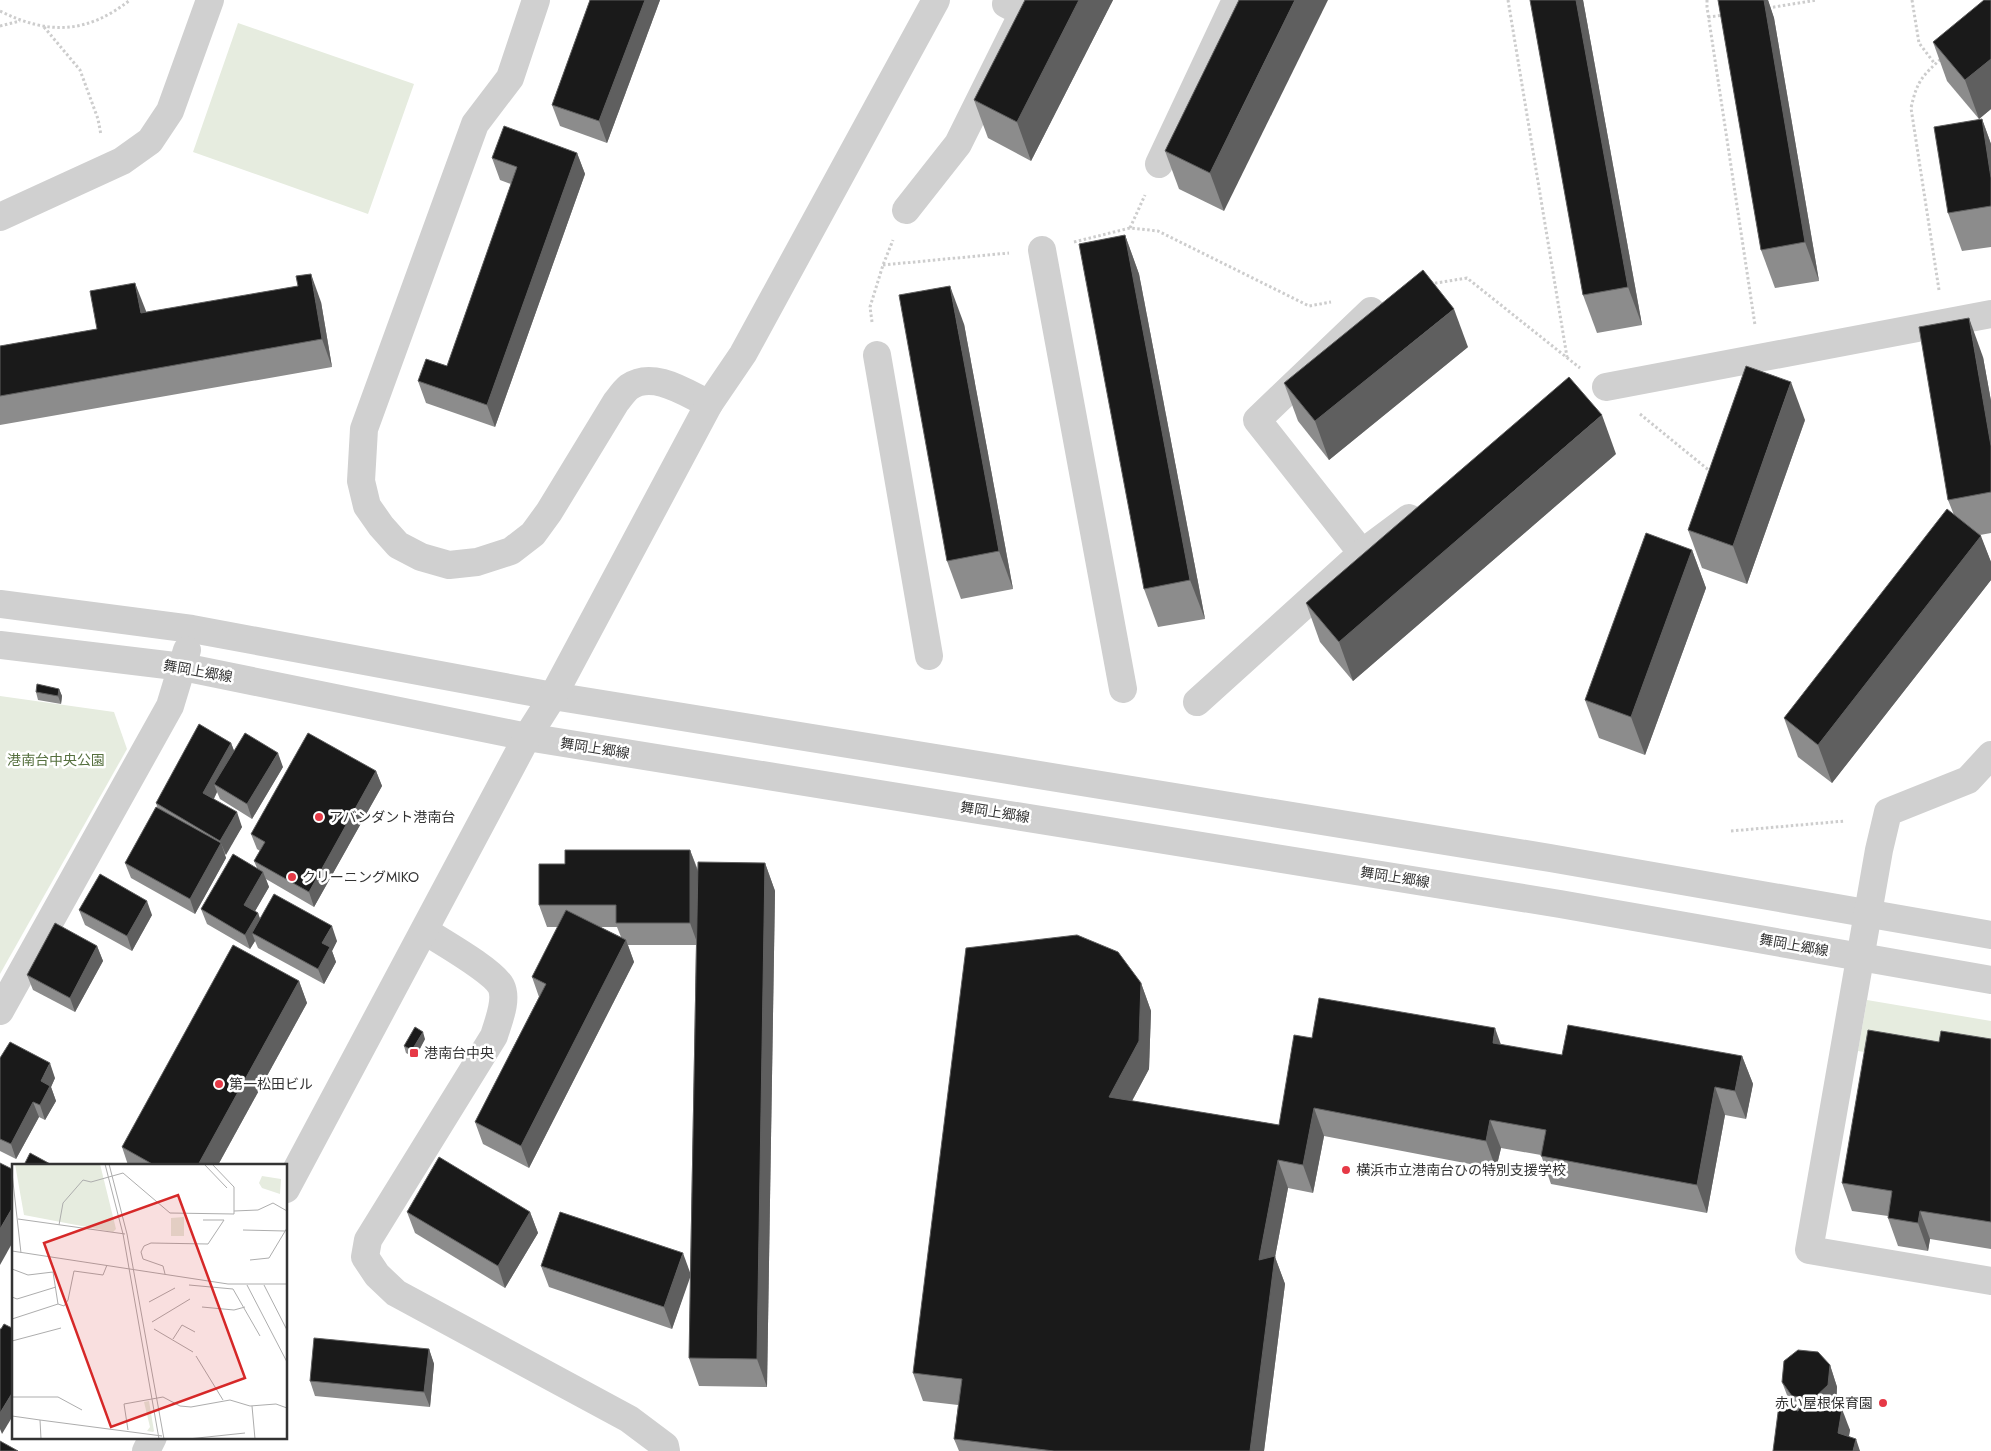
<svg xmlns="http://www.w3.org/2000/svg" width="1991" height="1451" font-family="Jost,'Noto Sans JP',sans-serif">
  <rect width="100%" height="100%" fill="#fff"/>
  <g fill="#e6ecdf">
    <path d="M238,23L414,84L368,214L193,152Z"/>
    <path d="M0,696L114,712L127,749L0,974Z"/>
    <path d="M1867,1000L1991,1021V1063L1945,1065L1858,1051Z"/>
  </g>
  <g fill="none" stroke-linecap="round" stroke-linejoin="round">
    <g stroke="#cdcdcd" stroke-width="3" stroke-dasharray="2.5 2.5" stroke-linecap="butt">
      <path d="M1508,0L1567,357"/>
      <path d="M1707,0V7L1755,325"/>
      <path d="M1912,0L1919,43L1935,64"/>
      <path d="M1768,8L1817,0"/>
      <path d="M0,11C48,35 87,34 130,0"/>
      <path d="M1708,17L1725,15"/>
      <path d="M0,26L20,21"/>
      <path d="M44,27L80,70L98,119L101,135"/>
      <path d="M1130,228L1145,195"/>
      <path d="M1074,242L1130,228L1158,231L1309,306L1331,302"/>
      <path d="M883,265L1009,253"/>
      <path d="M1430,284L1467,278L1580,368"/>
      <path d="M1939,290L1911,108C1917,81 1922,76 1943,57"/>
      <path d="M872,322L870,307L883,265L893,240"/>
      <path d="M1640,414L1711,472"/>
      <path d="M1731,831L1845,821"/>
    </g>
    <g stroke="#d0d0d0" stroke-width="28">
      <path d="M536,0L510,78L475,124L364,429L361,481L367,506L381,526L398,545L421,557L449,565L477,562L511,551L533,534L549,512L616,402C620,397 624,391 629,387C653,370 686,393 709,404"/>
      <path d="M1159,164L1236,0"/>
      <path d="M906,210L958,144L1023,13L1006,4L1008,0"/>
      <path d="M0,217L122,161L150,141L170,111L210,0"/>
      <path d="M1042,250L1123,689"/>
      <path d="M877,355L929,656"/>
      <path d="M1606,387L1991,314"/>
      <path d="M1362,553L1257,420L1371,311"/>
      <path d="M0,604L192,629L553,696L1550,858L1991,935"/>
      <path d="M0,645L183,667L527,737L1560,904L1991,980"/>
      <path d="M1197,702L1362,553L1409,518"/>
      <path d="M1991,755L1968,780L1888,812L1879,850L1809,1250L1991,1281"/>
      <path d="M425,931C442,942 492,970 501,986C508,1000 498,1022 494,1036L368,1240L365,1257L377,1275L396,1293L629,1419L665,1446L666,1451"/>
      <path d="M0,1011L170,706L187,650"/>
      <path d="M286,1189L527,737L553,696L709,404L743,354L936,0"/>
      <path d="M146,1451L153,1437"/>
    </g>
  </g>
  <g fill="#8c8c8c" fill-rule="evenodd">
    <path d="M590,0H660L607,143L560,126L552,105Z"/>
    <path d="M1025,0H1113L1031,161L988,138L974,100Z"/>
    <path d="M1239,0L1224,211L1179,189L1165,151Z"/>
    <path d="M1530,0H1583L1642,325L1597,333L1583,295Z"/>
    <path d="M1718,0H1768L1774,18L1819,281L1775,288L1761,250Z"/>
    <path d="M1991,0V109L1979,119L1947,81L1933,42Z"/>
    <path d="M1982,119L1991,144V247L1962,251L1948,213Z"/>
    <path d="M577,153L585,174L495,427L426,403L418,381L447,366L511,184L500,180L492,158Z"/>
    <path d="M1125,235L1139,274L1205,619L1158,627L1144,589Z"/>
    <path d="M321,302L332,367L0,425V346L97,329L146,311V312Z"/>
    <path d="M964,324L1013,589L961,599L947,561Z"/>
    <path d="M1468,347L1329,460L1298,421L1284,383Z"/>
    <path d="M1983,357L1991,401V533L1980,535L1991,562V580L1832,783L1798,757L1784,718L1954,515L1948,500Z"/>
    <path d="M1805,420L1747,584L1702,568L1688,530Z"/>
    <path d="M1616,454L1353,681L1320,642L1306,603Z"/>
    <path d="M1692,550L1706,588L1645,755L1599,738L1585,700Z"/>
    <path d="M59,689L62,696L61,704L38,700L36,692Z"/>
    <path d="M231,743L234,751L283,767L252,819L220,799L217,792L214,799L242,827L225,855L226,858L195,914L131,878L125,863L158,809L156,803Z"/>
    <path d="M376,771L382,786L314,907L266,879L269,887L255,911L258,913L260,919L337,941L332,951L336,962L324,984L258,948L255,941L250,949L207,924L201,909L257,868L254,861L260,851L257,849L251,834Z"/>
    <path d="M690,850L698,870L765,863L775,891L767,1387L699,1386L689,1358L690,1275L672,1329L549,1287L541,1266L690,1274L696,945H628L634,962L529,1168L483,1144L475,1122L539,997L532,977L558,927H547L539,905L565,864ZM600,927H617L621,937Z"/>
    <path d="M79,910L152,915L132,951L85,925Z"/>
    <path d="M97,946L103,961L75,1012L33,990L27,975Z"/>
    <path d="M299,981L307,1003L218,1165H128L122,1147Z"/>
    <path d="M1141,983L1151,1011L1149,1069L1132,1101L1279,1125L1312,1038L1501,1045L1562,1055L1742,1056L1753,1084L1746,1119L1725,1115L1707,1213L1551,1184L1541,1155L1501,1148L1496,1169L1324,1136L1313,1193L1288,1188L1275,1257L1285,1284L1264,1451H959L954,1439L958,1405L923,1401L913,1373Z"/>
    <path d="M425,1039L415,1058L406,1053L404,1046Z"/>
    <path d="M1991,1039V1249L1930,1239L1928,1251L1898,1246L1888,1218V1216L1852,1211L1842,1183L1939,1042Z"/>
    <path d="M0,1058L55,1078L51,1087L56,1101L45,1120L39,1117L16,1159L0,1151Z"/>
    <path d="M407,1212H530L538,1233L505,1288L415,1233Z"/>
    <path d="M429,1349L434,1364L430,1407L315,1396L310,1381Z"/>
    <path d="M1830,1365L1837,1387L1836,1406L1835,1408L1850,1430L1849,1436L1860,1451L1794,1410L1790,1403L1782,1382Z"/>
  </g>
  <g fill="#5f5f5f">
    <path d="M645,0H660L607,143L599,121Z"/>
    <path d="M1079,0H1113L1031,161L1017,122Z"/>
    <path d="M1295,0H1328L1224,211L1210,173Z"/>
    <path d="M1576,0H1583L1642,325L1628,287Z"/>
    <path d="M1764,0H1768L1774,18L1819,281L1805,242Z"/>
    <path d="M1991,59V109L1979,119L1965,80Z"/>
    <path d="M1982,119L1991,144V178Z"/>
    <path d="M577,153L585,174L495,427L487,405Z"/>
    <path d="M1125,235L1139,274L1205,619L1190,580Z"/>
    <path d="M311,274L321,302L332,367L322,339Z"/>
    <path d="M135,283L146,311L151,341L141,313Z"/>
    <path d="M950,286L964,324L1013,589L999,551Z"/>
    <path d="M1454,309L1468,347L1329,460L1315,421Z"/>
    <path d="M1969,318L1983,357L1991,401V446Z"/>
    <path d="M1791,382L1805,420L1747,584L1733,546Z"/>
    <path d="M1602,415L1616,454L1353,681L1339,642Z"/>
    <path d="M1981,536L1991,562V580L1832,783L1818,745Z"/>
    <path d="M1692,550L1706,588L1645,755L1631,717Z"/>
    <path d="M59,689L62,696L61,704L58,696Z"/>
    <path d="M231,743L237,758L214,784L217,792L209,808L203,793Z"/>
    <path d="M278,753L283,767L252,819L247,804Z"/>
    <path d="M376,771L382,786L314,907L309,892Z"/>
    <path d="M237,812L242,827L226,855L220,841Z"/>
    <path d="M221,843L226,858L195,914L190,899Z"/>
    <path d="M690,850L698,872V945L690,923Z"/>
    <path d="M765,863L775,891L767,1387L757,1359Z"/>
    <path d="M263,872L269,887L250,920L244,905Z"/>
    <path d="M147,901L152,915L132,951L127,936Z"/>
    <path d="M258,913L263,927L252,933L255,941L250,949L245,935Z"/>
    <path d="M332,926L337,941L332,951L336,962L324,984L318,969L322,943Z"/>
    <path d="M626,940L634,962L529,1168L521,1146Z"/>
    <path d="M97,946L103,961L75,1012L70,998Z"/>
    <path d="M299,981L307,1003L218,1165H198Z"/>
    <path d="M1141,983L1151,1011L1149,1069L1119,1125L1109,1097Z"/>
    <path d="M1495,1028L1505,1056L1493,1043Z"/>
    <path d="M423,1032L425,1039L415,1058L412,1050Z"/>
    <path d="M1742,1056L1753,1084L1746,1119L1735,1091Z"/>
    <path d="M50,1063L55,1078L51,1087L56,1101L45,1120L40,1105L41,1081Z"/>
    <path d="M1715,1087L1725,1115L1707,1213L1697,1185Z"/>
    <path d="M33,1102L39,1117L16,1159L11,1144Z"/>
    <path d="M1314,1108L1324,1136L1313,1193L1303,1165Z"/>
    <path d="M1490,1120L1501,1148L1496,1169L1486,1141Z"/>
    <path d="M1278,1160L1288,1188L1275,1257L1285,1284L1264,1451H1250L1259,1260Z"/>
    <path d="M14,1205V1240L0,1265V1229Z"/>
    <path d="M1920,1211L1930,1239L1928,1251L1918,1223Z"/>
    <path d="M530,1212L538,1233L505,1288L498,1266Z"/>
    <path d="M683,1253L691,1275L672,1329L664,1307Z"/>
    <path d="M429,1349L434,1364L430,1407L424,1392Z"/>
    <path d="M1830,1365L1837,1387L1836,1406L1821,1420L1811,1404Z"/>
    <path d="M14,1390V1414L2,1434L0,1429V1413Z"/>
    <path d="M1842,1409L1850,1430L1846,1451L1838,1433Z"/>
    <path d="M1856,1439L1860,1451H1853Z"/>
  </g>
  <g fill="#1a1a1a" stroke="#5f5f5f">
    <path d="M590,0H645L599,121L552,105Z"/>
    <path d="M1025,0H1079L1017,122L974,100Z"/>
    <path d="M1239,0H1295L1210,173L1165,151Z"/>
    <path d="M1530,0H1576L1628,287L1583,295Z"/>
    <path d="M1718,0H1764L1805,242L1761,250Z"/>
    <path d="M1984,0H1991V59L1965,80L1933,42Z"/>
    <path d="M1982,119L1991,178V206L1948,213L1934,127Z"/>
    <path d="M504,126L577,153L487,405L418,381L426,359L447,366L517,167L492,158Z"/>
    <path d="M1125,235L1190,580L1144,589L1079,244Z"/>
    <path d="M1423,270L1454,309L1315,421L1284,383Z"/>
    <path d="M311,274L322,339L0,396V346L97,329L90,291L135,283L141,313L298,286L296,276Z"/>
    <path d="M950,286L999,551L947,561L899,295Z"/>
    <path d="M1969,318L1991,446V492L1948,500L1919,327Z"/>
    <path d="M1746,366L1791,382L1733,546L1688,530Z"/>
    <path d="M1569,377L1602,415L1339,642L1306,603Z"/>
    <path d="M1947,509L1981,536L1818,745L1784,718Z"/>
    <path d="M1646,533L1692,550L1631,717L1585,700Z"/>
    <path d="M37,684L59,689L58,696L36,692Z"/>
    <path d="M199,724L231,743L203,793L237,812L220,841L156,803Z"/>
    <path d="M245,733L278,753L247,804L214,784Z"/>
    <path d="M308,733L376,771L309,892L254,861L265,842L251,834Z"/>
    <path d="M156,807L221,843L190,899L125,863Z"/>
    <path d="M565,850H690V923H616V905H539V864H565Z"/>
    <path d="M233,854L263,872L244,905L258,913L245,935L201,909Z"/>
    <path d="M698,862L765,863L757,1359L689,1358Z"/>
    <path d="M100,874L147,901L127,936L79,910Z"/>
    <path d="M274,894L332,926L322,943L330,947L318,969L252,933Z"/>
    <path d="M566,910L626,940L521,1146L475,1122L546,984L532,977Z"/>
    <path d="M55,923L97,946L70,998L27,975Z"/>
    <path d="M1077,935L1118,952L1141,983L1139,1041L1109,1097L1279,1125L1294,1035L1312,1038L1319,998L1495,1028L1493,1043L1562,1055L1568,1025L1742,1056L1735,1091L1715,1087L1697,1185L1541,1156L1546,1130L1490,1120L1486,1141L1314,1108L1303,1165L1278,1160L1259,1260L1275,1256L1250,1451H1054L954,1439L962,1379L913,1373L966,948Z"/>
    <path d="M233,945L299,981L198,1165H154L122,1147Z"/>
    <path d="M415,1027L423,1032L412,1050L404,1046Z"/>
    <path d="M1868,1030L1939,1042L1941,1031L1991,1039V1222L1920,1211L1918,1223L1888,1218L1892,1191L1842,1183Z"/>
    <path d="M10,1042L50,1063L41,1081L50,1086L40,1105L33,1102L11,1144L0,1139V1058Z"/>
    <path d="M30,1153L52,1165H24Z"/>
    <path d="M439,1157L530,1212L498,1266L407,1212Z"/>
    <path d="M0,1163L14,1170V1205L0,1229Z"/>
    <path d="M560,1212L683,1253L664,1307L541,1266Z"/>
    <path d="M4,1324L14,1329V1390L0,1413V1329H1Z"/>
    <path d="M314,1338L429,1349L424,1392L310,1381Z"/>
    <path d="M1798,1350L1818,1352L1830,1365L1828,1385L1813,1399L1811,1404L1842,1409L1838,1433L1856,1439L1853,1451H1773L1779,1405L1798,1411L1802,1402V1397L1792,1396L1782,1382L1784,1361Z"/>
    <path d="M0,1441L18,1451H0Z"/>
  </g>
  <g fill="#e63946" stroke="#fff" stroke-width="2">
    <circle cx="319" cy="817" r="5"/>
    <circle cx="292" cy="877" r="5"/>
    <rect x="409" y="1048" width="10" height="10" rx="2.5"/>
    <circle cx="219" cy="1084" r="5"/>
    <circle cx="1346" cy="1170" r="5"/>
    <circle cx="1883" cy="1403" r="5"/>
  </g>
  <g text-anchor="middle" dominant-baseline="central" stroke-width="5" stroke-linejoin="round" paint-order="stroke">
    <g font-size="14" fill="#333" stroke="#fff">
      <text transform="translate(198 671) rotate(10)">舞岡上郷線</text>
      <text transform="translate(595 748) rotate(9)">舞岡上郷線</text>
      <text transform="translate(995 812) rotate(9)">舞岡上郷線</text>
      <text transform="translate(1395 877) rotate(9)">舞岡上郷線</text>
      <text transform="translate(1794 945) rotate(10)">舞岡上郷線</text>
    </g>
    <g font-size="14" fill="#56703f" stroke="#fff">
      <text x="56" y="760">港南台中央公園</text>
    </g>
    <g font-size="14" fill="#333" stroke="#fff" text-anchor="start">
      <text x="329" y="817">アバンダント港南台</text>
      <text x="302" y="877">クリーニングMIKO</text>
      <text x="424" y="1053">港南台中央</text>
      <text x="229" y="1084">第一松田ビル</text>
      <text x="1356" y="1170">横浜市立港南台ひの特別支援学校</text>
      <text x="1873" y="1403" text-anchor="end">赤い屋根保育園</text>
    </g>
  </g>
  <g transform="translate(12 1164)">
    <rect width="275" height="275" fill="#fff"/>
    <path d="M3,0H88L104,65L101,68L12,51ZM250,12L269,15L268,30L250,24L247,19ZM172,53V72H159V54ZM137,237L142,267L141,268L135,267L138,263L132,238Z" fill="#e6ecdf"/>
    <path fill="none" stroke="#adadad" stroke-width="1" d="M93,0L111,70L147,275M97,0L115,70L152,275M192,0L215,24M0,9L9,89M222,47L246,46L261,39L275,47M6,55L113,70M47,61L51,39L71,16L79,18L111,9L158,49L222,50V23L200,0M231,66L273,67M0,87L216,120H275M238,96L257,94L275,64M0,105L16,111L41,108L46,140L52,142L56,136L62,107L91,111L95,101M153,110L151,102L131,95L129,88L132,82L139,79L196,80L212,56H191M177,121L221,125L248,172M235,121L275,198M252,121L275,166M0,133L5,135L44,123M137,138L163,124M190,143L222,146L233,143M0,155L46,140M140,158L178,135M142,165L181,188M161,175L170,161L183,168M0,177L49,164M184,192L211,236M0,233H46L70,246M240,242L243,275M0,252L28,256M116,266L112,240L151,233L168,242L179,243L218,236L238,242L264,240L275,244M29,275L28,256L150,272M176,275L233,269"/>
    <path fill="#d62828" fill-opacity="0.15" stroke="#d62828" stroke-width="2.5" d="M166,31L233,214L99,263L32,79Z"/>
    <rect width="275" height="275" fill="none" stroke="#333" stroke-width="2.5"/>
  </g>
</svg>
